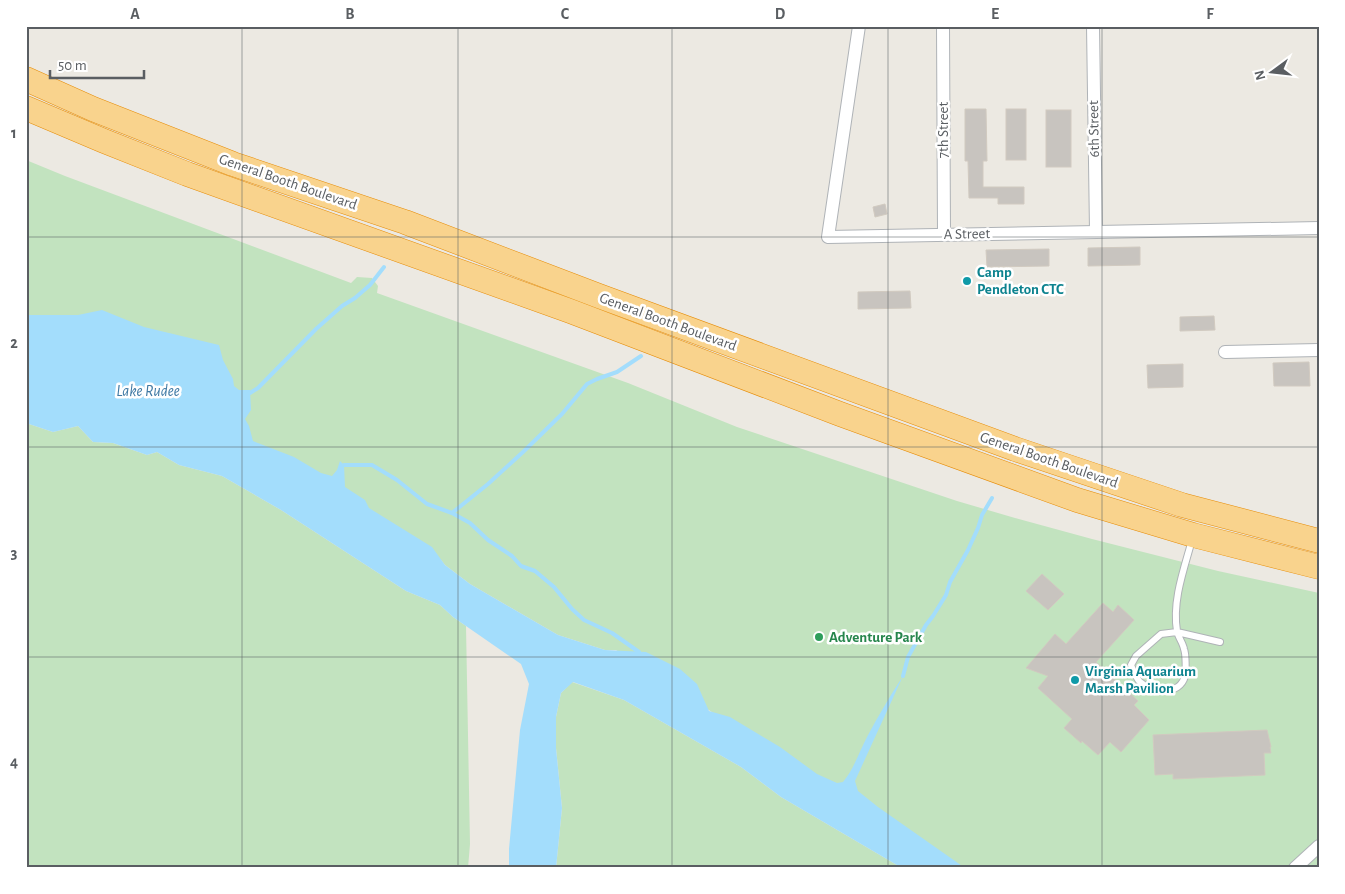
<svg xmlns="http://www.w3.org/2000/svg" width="1345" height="894" font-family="'Alegreya Sans',sans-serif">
  <rect width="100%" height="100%" fill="#ece9e2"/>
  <g fill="#c2e3bf">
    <path d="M26,160L65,176L351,283L357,277L372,278L378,286L377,293L628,383L737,427L957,501L1015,518L1092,539L1218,571L1319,593V868H953L616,650H605L558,635L470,584L445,565L441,560L26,376Z"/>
    <path d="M26,423L53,432L78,426L93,442L113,443L147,455L157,452L179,465L222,476L281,510L406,591L440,605L453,617L466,626L470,844L468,868H26Z"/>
    <path d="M572,682L624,700L741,767L781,797L902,868H556L562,808L556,748V717L561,693Z"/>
  </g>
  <path fill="#a3ddfc" d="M102,310L144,327L219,345L223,360L233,379L234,386L239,390H250L251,410L245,419L249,426L253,441L294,457L321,473L332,476L337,470L340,461L344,465L345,487L365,500L369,508L432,547L445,565L470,584L558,635L605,650L646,652L680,669L697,684L709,711L730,717L780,747L817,774L837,783L843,782C854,769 859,752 867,737C878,716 890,696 903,676L855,781L858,791L878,807L965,868H902L781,797L741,767L624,700L573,682L561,693L556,717V748L562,808L556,868H509V849L520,730L529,684L521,664L453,617L440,605L406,591L281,510L222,476L179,465L157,452L147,455L113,443L93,442L78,426L53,432L26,423V315H78Z"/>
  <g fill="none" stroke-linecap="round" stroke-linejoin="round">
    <g stroke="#a3ddfc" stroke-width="4">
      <path d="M250,393L258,388L316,329L342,306L355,298L370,285L384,267"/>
      <path d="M344,465H372L397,480L427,504L452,513L488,484L523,452L562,414L587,384L597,379L617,372L641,356"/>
      <path d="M452,513L470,523L488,540L512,556L521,566L535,571L554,587L572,609L584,620L612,633L639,652"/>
      <path d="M903,676L908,657L926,625L933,616L946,595L950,582L968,550L978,528L982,515L992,498"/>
    </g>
  </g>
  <g fill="#c8c4bf" stroke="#d1cac0">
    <path d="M965,109H986L987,161H983V187H1024V204H998V198H969L968,161H965Z"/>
    <rect x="1006" y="109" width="20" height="51"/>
    <rect x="1046" y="110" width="25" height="57"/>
    <path d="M885,204L887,214L875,217L873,207Z"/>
    <path d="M1140,247V265L1088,266V248Z"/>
    <path d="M1049,249V266L987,267L986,250Z"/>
    <path d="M910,291L911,308L858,309V292Z"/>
    <path d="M1214,316L1215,330L1180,331V317Z"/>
    <path d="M1309,362L1310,386H1274L1273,363Z"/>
    <path d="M1183,364V387L1148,388L1147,365Z"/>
    <path d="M1042,574L1064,594L1048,610L1026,591Z"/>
    <path d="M1103,603L1113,612L1118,605L1134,620L1096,662L1138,701L1134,705L1149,720L1121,752L1110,742L1098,755L1082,741L1081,743L1064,728L1072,719L1038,688L1048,676L1026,668L1055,634L1066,644Z"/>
    <path d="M1267,730L1271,747H1270L1271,753H1264L1265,775L1173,779V774L1155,775L1153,735Z"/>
  </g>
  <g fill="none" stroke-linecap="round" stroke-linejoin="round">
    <defs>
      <path id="lane" d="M1192,540C1184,569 1172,601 1177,631C1178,637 1183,643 1184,649C1186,654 1186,671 1185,676C1180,696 1152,693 1140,682C1136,678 1133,670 1131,665L1136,656L1161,634L1177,632L1220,642"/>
      <g id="street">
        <path d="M859,26L828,237L1319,228"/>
        <path d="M943,26L944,234"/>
        <path d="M1093,26L1096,231"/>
        <path d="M1225,352L1319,350"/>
        <path d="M1295,868L1319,846"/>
      </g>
      <g id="highway">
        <path d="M26,79L93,109L233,164L405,222L599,296L1015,449L1182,505L1319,541"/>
        <path d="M26,108L104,141L187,174L570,311L840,414L1077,500L1193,535L1319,567"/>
      </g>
    </defs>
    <use href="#lane" stroke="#afb3b7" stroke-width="8"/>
    <use href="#street" stroke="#afb3b7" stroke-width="14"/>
    <use href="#highway" stroke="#e68d09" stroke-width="25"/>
    <use href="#lane" stroke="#fff" stroke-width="6"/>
    <use href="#street" stroke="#fff" stroke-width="12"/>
    <use href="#highway" stroke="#f9d38d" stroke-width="24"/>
  </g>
  <path fill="none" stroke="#5a5e62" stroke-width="1" stroke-opacity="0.55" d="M242,26V868M458,26V868M672,26V868M888,26V868M1102,26V868M26,237H1319M26,447H1319M26,657H1319"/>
  <g fill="#0f9aa8" stroke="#fff" stroke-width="2">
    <circle cx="967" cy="281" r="5"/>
    <circle cx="1075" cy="680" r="5"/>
  </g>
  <circle fill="#2e9e5b" stroke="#fff" stroke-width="2" cx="819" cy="637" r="5"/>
  <g text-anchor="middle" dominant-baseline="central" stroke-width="5" stroke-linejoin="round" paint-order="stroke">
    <g font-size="15" fill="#5a5e62" stroke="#fff">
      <text transform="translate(1094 129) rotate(-91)">6th Street</text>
      <text transform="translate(943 130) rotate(-90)">7th Street</text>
      <text transform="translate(288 182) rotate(19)">General Booth Boulevard</text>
      <text transform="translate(967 234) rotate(-1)">A Street</text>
      <text transform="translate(668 322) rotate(20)">General Booth Boulevard</text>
      <text transform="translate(1049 460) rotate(19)">General Booth Boulevard</text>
    </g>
    <g font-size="15" font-weight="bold" fill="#0d838f" stroke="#fff" text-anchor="start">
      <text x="977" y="272">Camp<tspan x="977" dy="17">Pendleton CTC</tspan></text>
      <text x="1085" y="671">Virginia Aquarium<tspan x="1085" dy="17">Marsh Pavilion</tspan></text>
    </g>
    <g font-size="15" font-weight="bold" fill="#27864d" stroke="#fff" text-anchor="start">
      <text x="829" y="637">Adventure Park</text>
    </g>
    <g font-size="16" font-style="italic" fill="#3f79a4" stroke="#fff">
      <text x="148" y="391">Lake Rudee</text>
    </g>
  </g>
  <rect width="1345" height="894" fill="none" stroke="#ffffff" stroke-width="55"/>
  <g transform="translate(1272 72) rotate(255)" stroke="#ffffff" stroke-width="4" paint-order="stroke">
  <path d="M0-4L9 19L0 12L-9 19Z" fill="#5a5e62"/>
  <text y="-8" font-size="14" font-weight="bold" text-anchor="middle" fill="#5a5e62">N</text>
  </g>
  <path d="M50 70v8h94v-8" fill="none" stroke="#5a5e62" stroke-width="2.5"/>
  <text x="58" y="70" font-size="15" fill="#5a5e62" stroke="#ffffff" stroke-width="4" paint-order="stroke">50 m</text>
  <rect x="28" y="28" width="1290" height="838" fill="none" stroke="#5a5e62" stroke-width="2"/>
  <g font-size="16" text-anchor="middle" font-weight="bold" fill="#5a5e62">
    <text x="135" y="19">A</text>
    <text x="350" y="19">B</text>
    <text x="565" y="19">C</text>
    <text x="780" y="19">D</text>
    <text x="995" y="19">E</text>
    <text x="1210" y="19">F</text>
    <text x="14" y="138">1</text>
    <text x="14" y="348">2</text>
    <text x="14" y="558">3</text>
    <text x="14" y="767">4</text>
  </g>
</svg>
